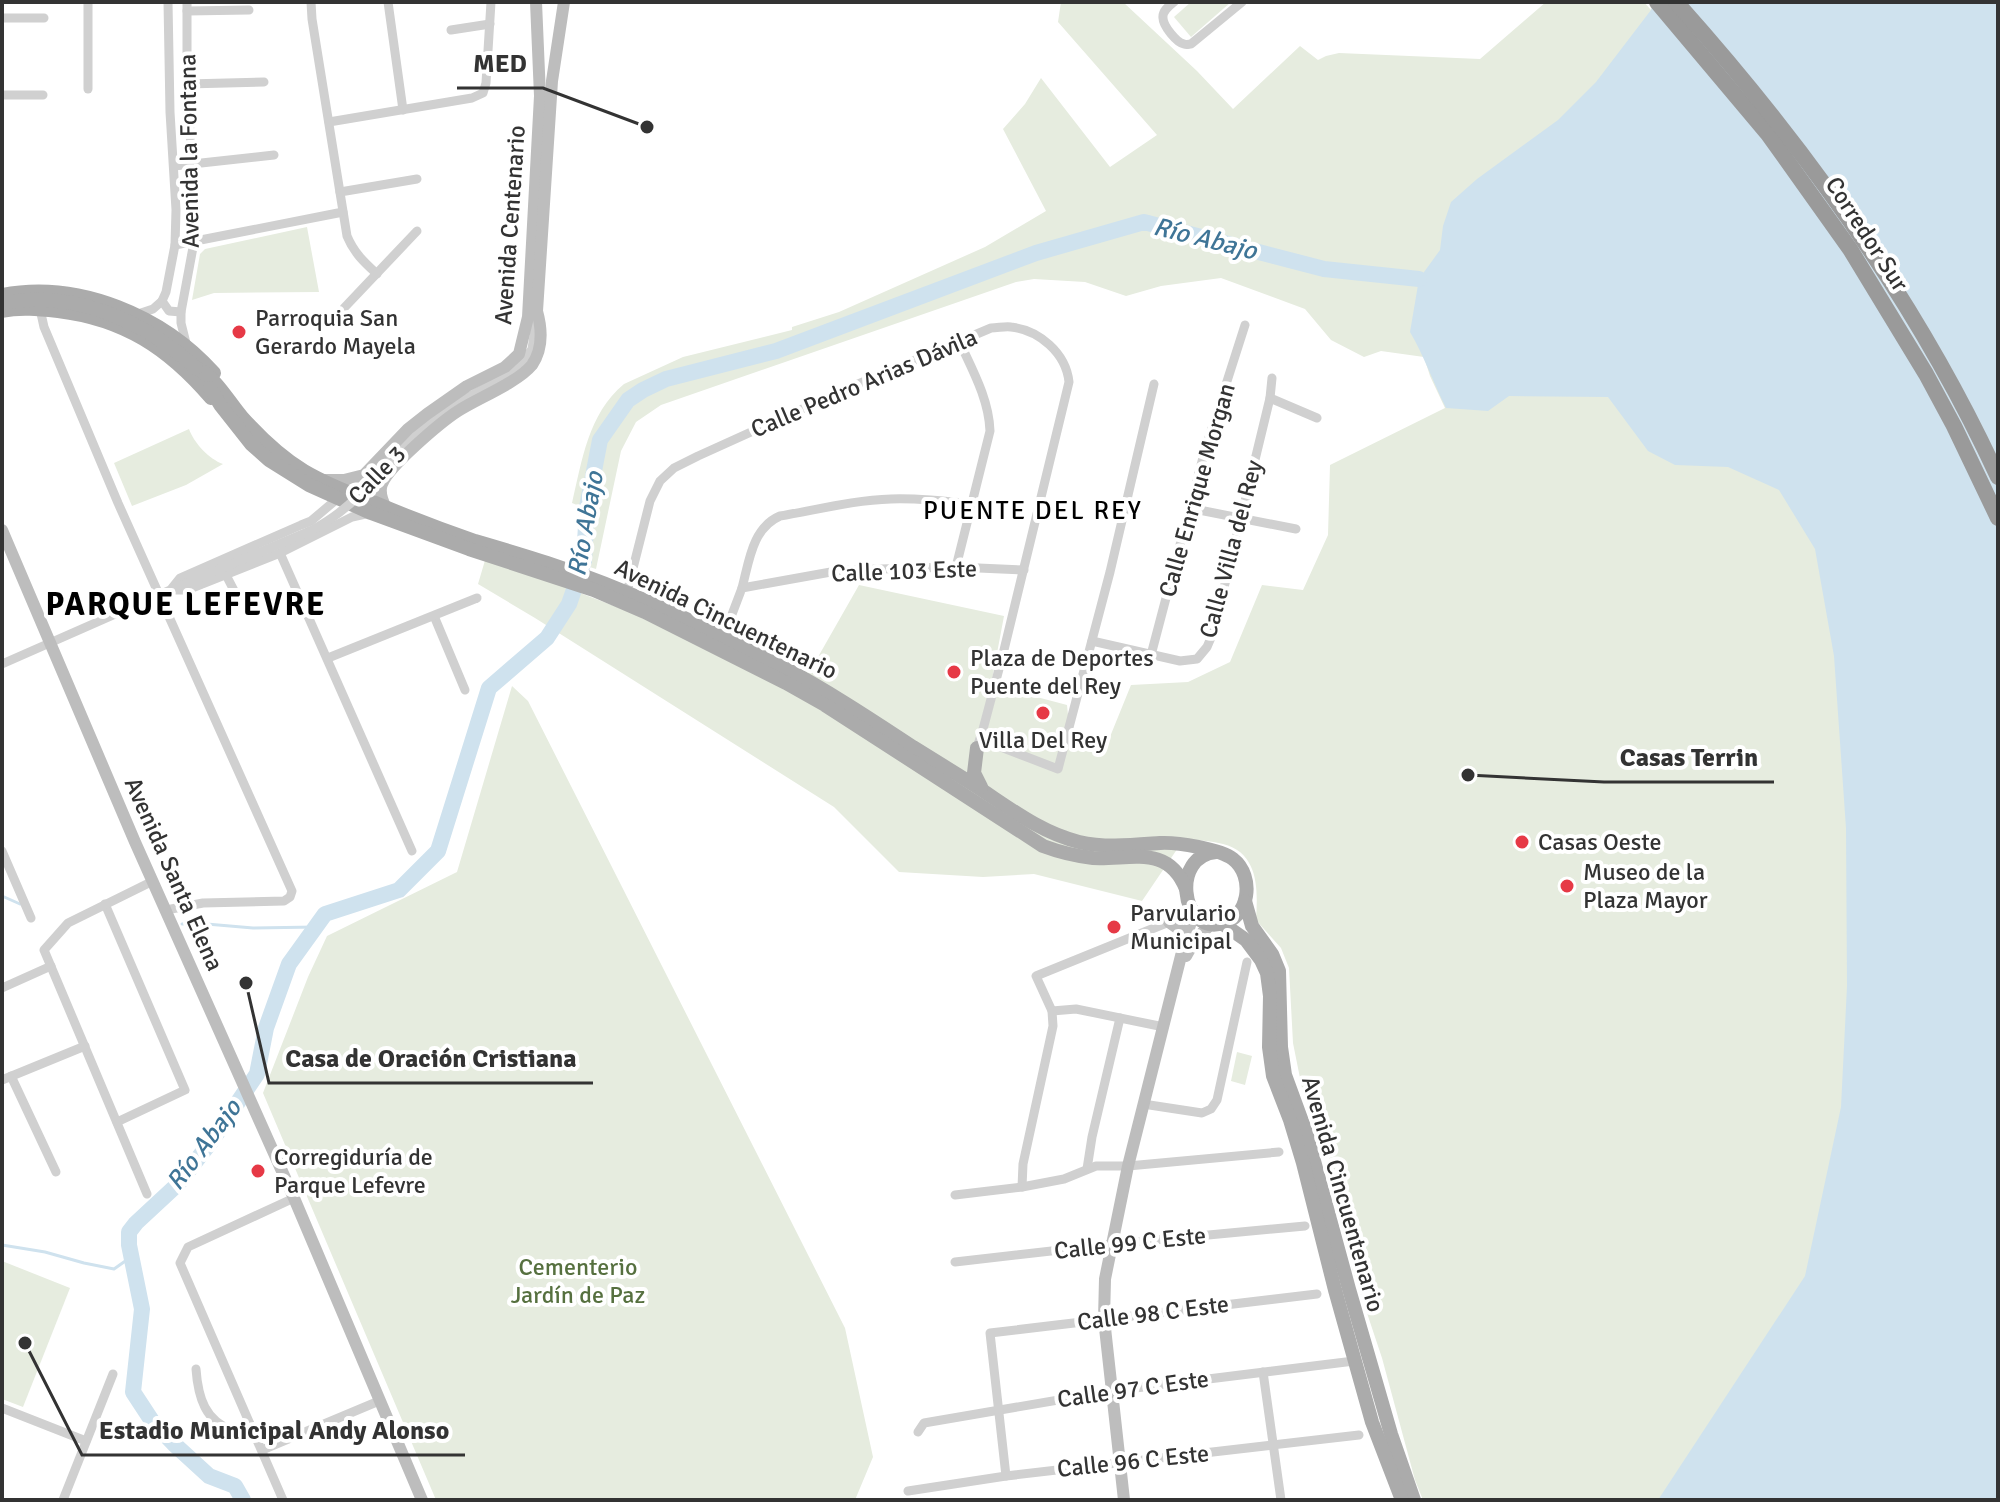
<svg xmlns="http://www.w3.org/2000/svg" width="2000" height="1502" font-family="Signika,sans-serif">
  <rect width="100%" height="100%" fill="#fff"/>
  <g fill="#e6ecdf">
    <path d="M1061,2H1123L1197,71L1233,109L1300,46L1318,60L1326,56L1339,53L1480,59L1546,2H1644L1651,10L1655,2H1998L1909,218L1998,1500H1423L1415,1480L1382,1358L1351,1265L1350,1222L1337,1179L1302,1088L1293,1043L1289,968L1281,948L1256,920C1258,890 1259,853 1223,844C1211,841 1197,840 1184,839L1142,901L1034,874L983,877L899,872L834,807L535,618L478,584L486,557L630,612L791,690L818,657L859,585L1004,616L991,685L1067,705L1071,745L1103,754L1131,685L1188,682L1230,662L1262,585L1303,590L1328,535L1330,465L1445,408L1430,376L1424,357L1381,351L1364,357L1331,340L1305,309L1221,278L1161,286L1126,296L1085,282L1034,279L1016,282L661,405L636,422L621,451L596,569L574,562L582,507L572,503C582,461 588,414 624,384L683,357L792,330V327L839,312L985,247L1046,211L1003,129L1025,104L1041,78L1110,167L1157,135L1058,22Z"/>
    <path d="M1191,2H1231L1191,37L1174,17Z"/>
    <path d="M307,227L319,292L214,293L192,300L200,254L205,249Z"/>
    <path d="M189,429C194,443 209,459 223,464L186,485L132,506L114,463Z"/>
    <path d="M512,686L528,701L845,1328L873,1457L855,1500H436L263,1093L308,977L327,936L457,872Z"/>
    <path d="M1237,1052L1252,1056L1245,1085L1231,1081Z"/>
    <path d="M2,1261L70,1288L23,1407L2,1399Z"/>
  </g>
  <path fill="#cfe2ee" d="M1654,2H1998V1500H1658L1805,1276L1841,1107L1847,986L1846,828L1834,656L1815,549L1779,490L1728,467L1675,465L1648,451L1608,397L1509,396L1488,411L1446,408C1433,382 1424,356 1410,332L1419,279L1440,250L1443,226L1451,202L1477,179L1558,120L1596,82L1651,10Z"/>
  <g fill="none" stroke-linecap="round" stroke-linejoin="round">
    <g stroke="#cfe2ee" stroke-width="3">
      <path d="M2,896L20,904"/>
      <path d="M182,924L195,923L253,928L316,927"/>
      <path d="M2,1245L45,1252L84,1263L114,1269L131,1257"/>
    </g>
    <path stroke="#cfe2ee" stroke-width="16" d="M243,1500L235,1486L209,1476L174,1444L152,1421L133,1392L142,1309L129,1245V1232L136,1223L178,1184L213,1139L257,1074L266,1028L289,964L325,914L399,890L438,851L489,688L547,638L569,604L584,561L587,507L600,440L628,400L643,390L666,379L776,351L1036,253L1144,222L1324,269L1419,279"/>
    <g stroke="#d0d0d0" stroke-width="9">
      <path d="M187,2V84L192,164L194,242L181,312V323L187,347"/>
      <path d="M311,2L312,19L347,236C354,253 364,262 377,274"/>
      <path d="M388,2L403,110"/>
      <path d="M1174,2C1169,6 1162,11 1163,18C1163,26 1177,43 1184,44C1187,45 1189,44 1191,44L1242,2"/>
      <path d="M187,11L249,10"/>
      <path d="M2,18H44"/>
      <path d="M451,30L490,24"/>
      <path d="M187,84L264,82"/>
      <path d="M88,89V2"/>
      <path d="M2,95H43"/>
      <path d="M329,122L472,98L483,93L486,83L491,2"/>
      <path d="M174,166L274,155"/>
      <path d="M340,192L417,179"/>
      <path d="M175,245L343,212"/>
      <path d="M162,301L169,311L181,312"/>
      <path d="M344,308L417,231"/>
      <path d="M40,309L44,327L118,503L292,891L290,897L284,901L203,903L166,910"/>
      <path d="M135,315L153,309L162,301L166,292L175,245L176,210L170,112L168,2"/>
      <path d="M1270,398L1317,418"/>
      <path d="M396,453L434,419L453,406L518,369L532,349L536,322"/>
      <path d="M1189,508L1296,529"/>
      <path d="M280,553L412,851"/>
      <path d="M956,567L990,431C989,400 973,371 960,343"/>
      <path d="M226,575L240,602"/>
      <path d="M172,588L180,578L301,525L311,521L337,499"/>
      <path d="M742,588C749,562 752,528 780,516C816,510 854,500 891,499C917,498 945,501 971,504"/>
      <path d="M173,590H187L280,553L352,517L370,513"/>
      <path d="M627,592L650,501L660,481L674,468L698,456L844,390L991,328C998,328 1005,326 1011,327C1039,330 1066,353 1069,382L1003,654L982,733L975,753"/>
      <path d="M434,616L465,690"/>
      <path d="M728,627L810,663"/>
      <path d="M723,638L742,588L842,570L956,567L1024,570"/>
      <path d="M1092,641L1180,661L1197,659L1207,647L1213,633L1270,398L1272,378"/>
      <path d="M1151,655L1205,450L1245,325"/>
      <path d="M328,658L477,598"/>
      <path d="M2,664L170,590L310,531"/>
      <path d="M980,739L1058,769L1110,572L1154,384"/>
      <path d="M2,851L31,918"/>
      <path d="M105,904L185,1090L117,1122"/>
      <path d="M2,988L51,966"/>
      <path d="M1052,1011L1076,1009L1164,1027"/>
      <path d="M11,1076L56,1172"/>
      <path d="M2,1080L85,1046"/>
      <path d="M1143,1104L1202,1113L1211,1109L1217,1100L1247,962"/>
      <path d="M1087,1169L1092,1137L1120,1018"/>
      <path d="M1022,1187L1023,1164L1053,1026L1052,1011L1036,976L1169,922L1191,909"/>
      <path d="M147,1194L44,950L68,923L153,881"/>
      <path d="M955,1195L1022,1187L1064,1179L1096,1166H1128L1279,1152"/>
      <path d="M955,1262L1113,1244L1305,1226"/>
      <path d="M196,1369C198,1397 205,1422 234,1431L250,1424"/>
      <path d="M1263,1372L1281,1500"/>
      <path d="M2,1408L86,1441"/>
      <path d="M918,1432L924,1423L1111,1391L1354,1361"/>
      <path d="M262,1450L379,1401"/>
      <path d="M1006,1476L990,1333L1317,1294"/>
      <path d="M908,1491L1006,1476L1359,1435"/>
      <path d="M63,1500L113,1374"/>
      <path d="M283,1500L180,1263L188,1247L294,1198"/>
    </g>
    <g stroke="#bdbdbd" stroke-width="12">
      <path d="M324,480H344L364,475L408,429L427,414L467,386L505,367L519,354L528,317L540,96L536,2"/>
      <path d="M386,508C382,500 379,491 382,484C389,466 441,422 458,411C478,398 517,383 532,365C543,349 542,329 537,311L552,81L564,2"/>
      <path d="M2,530L135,842L294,1198L422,1500"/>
      <path d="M1169,922L1183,932L1185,940"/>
      <path d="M1186,956L1195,940L1210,925"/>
      <path d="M1124,1500L1104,1319L1105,1279L1128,1166L1185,940L1194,913"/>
    </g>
    <g stroke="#ababab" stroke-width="14">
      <path d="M2,295C79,280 163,316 214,373"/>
      <path d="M2,311C20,307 39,309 58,311C124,319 168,348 211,398"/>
      <path d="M196,368C216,377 228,401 242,417C260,437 281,457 304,471C326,484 349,493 373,502C406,516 440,529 475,541C499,548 523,555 547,563C627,589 704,626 779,665C825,689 869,718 913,747C932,759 952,771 971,783C1006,805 1038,832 1079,842C1105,848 1133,845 1160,843C1177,842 1220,849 1233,859C1255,876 1250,919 1220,924C1181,932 1171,856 1216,852"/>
      <path d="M210,388L221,406L251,444L269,460L309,485L371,513L469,549L594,590L645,612L786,683L825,705L1043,846C1059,852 1075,856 1093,858C1131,860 1168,844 1186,889"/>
      <path d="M977,748L974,773L981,787"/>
      <path d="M1245,901L1252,926L1272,954L1279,971L1281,1047L1285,1075L1307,1135L1349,1289L1391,1434L1414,1500"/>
      <path d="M1223,924L1246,940L1261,960L1267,973L1270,996L1269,1047L1273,1076L1290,1120L1303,1163L1335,1290L1372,1422L1402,1500"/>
    </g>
    <g stroke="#9a9a9a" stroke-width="16">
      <path d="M1657,2L1768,134L1850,249L1926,374L1954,426L1998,518"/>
      <path d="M1676,2C1804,145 1918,303 1998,477"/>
    </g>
    <path stroke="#d0d0d0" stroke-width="9" d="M310,531C346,513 372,484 396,453"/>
    <path stroke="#ababab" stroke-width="14" d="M2,303C73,289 145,321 196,368"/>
  </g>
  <g fill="#e63946" stroke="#fff" stroke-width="3">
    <circle cx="239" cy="332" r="8"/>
    <circle cx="954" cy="672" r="8"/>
    <circle cx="1043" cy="713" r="8"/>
    <circle cx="1522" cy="842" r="8"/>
    <circle cx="1567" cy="886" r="8"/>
    <circle cx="1114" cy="927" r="8"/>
    <circle cx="258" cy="1171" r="8"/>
  </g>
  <g text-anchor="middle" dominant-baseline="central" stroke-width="8" stroke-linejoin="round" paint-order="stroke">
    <g font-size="24" fill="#333" stroke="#fff">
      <text transform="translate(189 151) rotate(-91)">Avenida la Fontana</text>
      <text transform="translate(510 225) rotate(-86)">Avenida Centenario</text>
      <text transform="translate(1867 234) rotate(57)">Corredor Sur</text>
      <text transform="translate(864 383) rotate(-23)">Calle Pedro Arias Dávila</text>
      <text transform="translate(377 475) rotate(-46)">Calle 3</text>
      <text transform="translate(1197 490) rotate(-74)">Calle Enrique Morgan</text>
      <text transform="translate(1231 549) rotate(-75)">Calle Villa del Rey</text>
      <text transform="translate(904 571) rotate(-2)">Calle 103 Este</text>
      <text transform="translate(726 619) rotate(26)">Avenida Cincuentenario</text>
      <text transform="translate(174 874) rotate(66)">Avenida Santa Elena</text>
      <text transform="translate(1343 1194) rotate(74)">Avenida Cincuentenario</text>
      <text transform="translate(1130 1243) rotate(-6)">Calle 99 C Este</text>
      <text transform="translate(1153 1313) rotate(-7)">Calle 98 C Este</text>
      <text transform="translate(1133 1389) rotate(-8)">Calle 97 C Este</text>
      <text transform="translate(1133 1461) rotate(-6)">Calle 96 C Este</text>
    </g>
    <g font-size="24" fill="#333" stroke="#fff" text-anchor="start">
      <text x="255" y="318">Parroquia San<tspan x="255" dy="28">Gerardo Mayela</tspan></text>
      <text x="970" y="658">Plaza de Deportes<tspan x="970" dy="28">Puente del Rey</tspan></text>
      <text x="1043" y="740" text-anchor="middle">Villa Del Rey</text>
      <text x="1538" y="842">Casas Oeste</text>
      <text x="1583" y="872">Museo de la<tspan x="1583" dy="28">Plaza Mayor</tspan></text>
      <text x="1130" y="913">Parvulario<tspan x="1130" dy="28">Municipal</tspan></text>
      <text x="274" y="1157">Corregiduría de<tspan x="274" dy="28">Parque Lefevre</tspan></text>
    </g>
    <g font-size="24" fill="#56703f" stroke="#fff">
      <text x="578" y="1267">Cementerio<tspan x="578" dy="28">Jardín de Paz</tspan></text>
    </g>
    <g font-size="26" font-style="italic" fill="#3f7597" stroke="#fff">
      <text transform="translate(1205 239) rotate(14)">Río Abajo</text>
      <text transform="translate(586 524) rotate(-80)">Río Abajo</text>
      <text transform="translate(204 1145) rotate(-53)">Río Abajo</text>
    </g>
    <g font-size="26" letter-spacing="2" fill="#000" stroke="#fff">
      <text x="1033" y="511">PUENTE DEL REY</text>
    </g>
    <g font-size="32" font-weight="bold" letter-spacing="2" fill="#000" stroke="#fff">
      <text x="186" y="604">PARQUE LEFEVRE</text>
    </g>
  </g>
  <path fill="none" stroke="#333" stroke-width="3" d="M647 127L543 88H457M1468 775L1604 782H1774M246 983L269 1083H593M25 1343L82 1455H465"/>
  <g fill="#333" stroke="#fff" stroke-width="3">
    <circle cx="647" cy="127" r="8"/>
    <circle cx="1468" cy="775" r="8"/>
    <circle cx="246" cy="983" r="8"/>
    <circle cx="25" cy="1343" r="8"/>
  </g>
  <g font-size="26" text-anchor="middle" font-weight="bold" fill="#333" stroke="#fff" stroke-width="8" stroke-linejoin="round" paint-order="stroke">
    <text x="500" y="72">MED</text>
    <text x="1689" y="766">Casas Terrin</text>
    <text x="431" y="1067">Casa de Oración Cristiana</text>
    <text x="274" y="1439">Estadio Municipal Andy Alonso</text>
  </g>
  <rect width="2000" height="1502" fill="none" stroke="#333333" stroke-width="8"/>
</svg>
